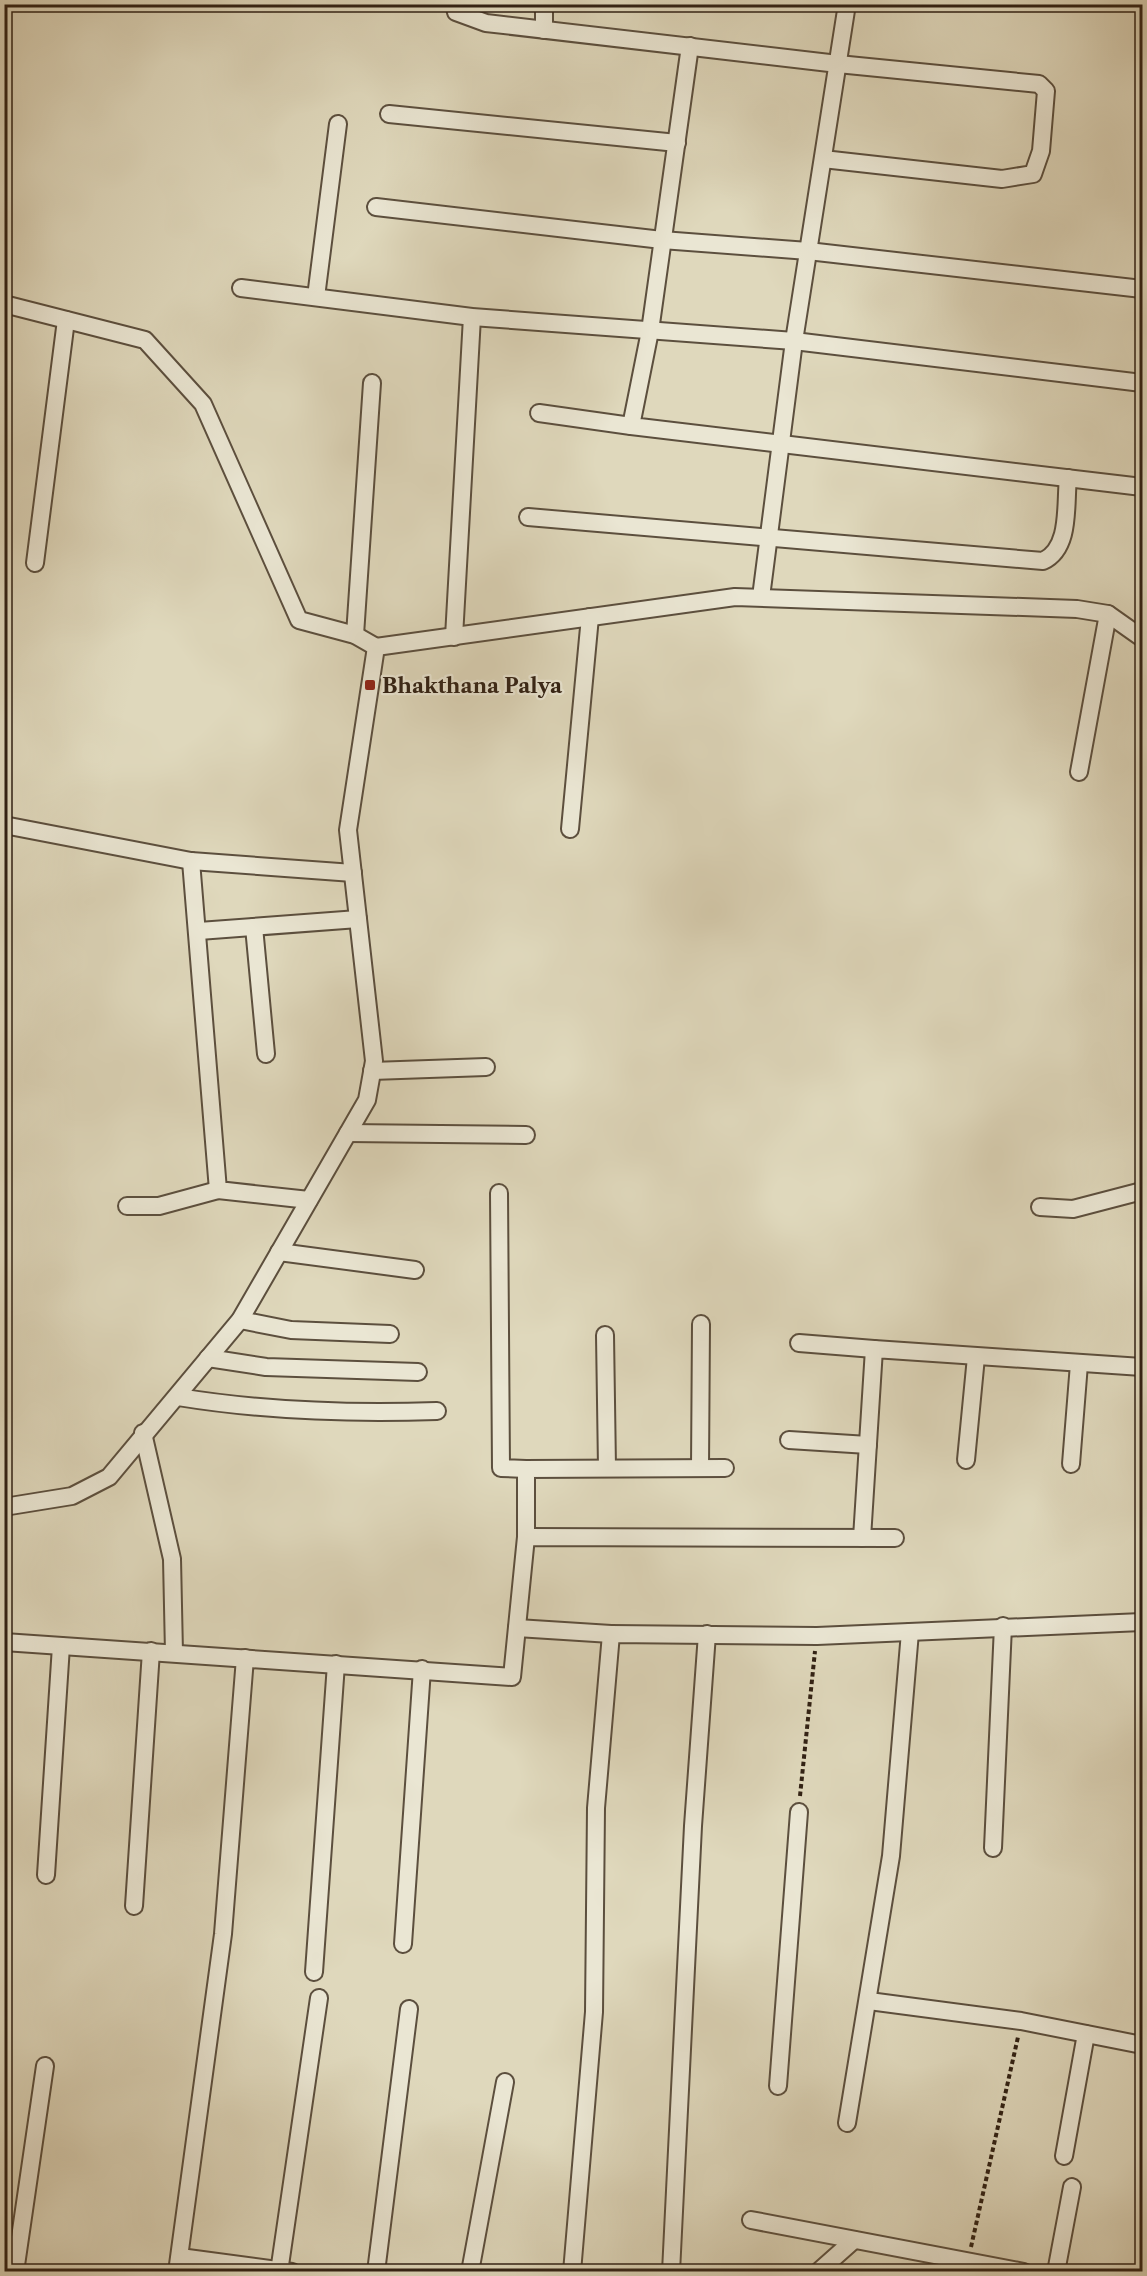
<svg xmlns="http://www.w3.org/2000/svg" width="1147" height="2276" font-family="'Libre Caslon Text',serif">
  <rect width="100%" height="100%" fill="#dfd8bc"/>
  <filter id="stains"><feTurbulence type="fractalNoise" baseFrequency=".00333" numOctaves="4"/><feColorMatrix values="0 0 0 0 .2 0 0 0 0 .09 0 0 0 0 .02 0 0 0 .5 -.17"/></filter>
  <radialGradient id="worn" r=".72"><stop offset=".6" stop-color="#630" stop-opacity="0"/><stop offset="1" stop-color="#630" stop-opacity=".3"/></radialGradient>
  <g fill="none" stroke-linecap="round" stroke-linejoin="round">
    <defs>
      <g id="street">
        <path d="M454,4L456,12L486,23L838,64L1039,84L1046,91L1041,151L1033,174L1002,179L823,159"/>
        <path d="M544,30V4"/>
        <path d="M690,46L650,331L631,426L1142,487"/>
        <path d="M389,114L677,143"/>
        <path d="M376,207L662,240L808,251L1142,289"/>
        <path d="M241,288L472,317L794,341L1142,383"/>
        <path d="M316,297L338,124"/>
        <path d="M4,304L145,340L203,404L299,620L355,635L376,647"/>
        <path d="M539,413L631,426"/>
        <path d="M528,517L1043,561C1071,548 1065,505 1068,478"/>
        <path d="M35,563L66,320"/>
        <path d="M761,597L794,341L847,4"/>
        <path d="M355,635L372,383"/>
        <path d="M454,637L472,317"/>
        <path d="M1079,772L1108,614"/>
        <path d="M4,825L191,861L353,873"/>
        <path d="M570,829L590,617"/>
        <path d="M191,861L218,1190L309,1200"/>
        <path d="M254,927L266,1054"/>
        <path d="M199,931L358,919"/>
        <path d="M372,1071L486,1067"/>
        <path d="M348,1133L526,1135"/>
        <path d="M499,1193L501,1468L526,1469"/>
        <path d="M127,1206H159L218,1190"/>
        <path d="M1040,1207L1073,1209L1142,1191"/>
        <path d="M279,1252L415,1270"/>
        <path d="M240,1320L291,1330L390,1334"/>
        <path d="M605,1335L607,1468"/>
        <path d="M799,1343L874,1349"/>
        <path d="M208,1358L266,1367L418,1372"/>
        <path d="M178,1397C264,1411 350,1414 437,1411"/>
        <path d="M143,1433L172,1559L174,1653"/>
        <path d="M789,1440L868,1445"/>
        <path d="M966,1460L976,1357"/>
        <path d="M1071,1464L1079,1364"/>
        <path d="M700,1468L701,1324"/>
        <path d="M4,1507L72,1496L109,1477L240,1320L367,1100L374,1061L348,830L376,647L735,597L1077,609L1108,614L1142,638"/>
        <path d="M526,1537V1469L725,1468"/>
        <path d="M862,1538L874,1349L1142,1367"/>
        <path d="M517,1628L611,1634"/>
        <path d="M4,1642L512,1677L526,1537L895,1538"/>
        <path d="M993,1848L1003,1626"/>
        <path d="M46,1875L61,1646"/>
        <path d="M134,1906L151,1651"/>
        <path d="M403,1944L422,1669"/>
        <path d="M314,1972L336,1664"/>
        <path d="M869,2001L1021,2021L1142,2045"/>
        <path d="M778,2086L799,1812"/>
        <path d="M847,2123L891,1856L910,1632"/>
        <path d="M1064,2156L1086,2034"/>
        <path d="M751,2220L1024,2272"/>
        <path d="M180,2257L292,2272"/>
        <path d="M15,2272L45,2066"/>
        <path d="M177,2272L223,1934L245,1658"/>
        <path d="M279,2272L319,1998"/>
        <path d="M376,2272L409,2009"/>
        <path d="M470,2272L505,2082"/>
        <path d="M572,2272L594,2012L596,1808L611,1634L817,1636L1142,1622"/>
        <path d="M671,2272L693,1826L707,1634"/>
        <path d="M818,2272L854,2240"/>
        <path d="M1056,2272L1072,2187"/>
      </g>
    </defs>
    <use href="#street" stroke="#5c4f3e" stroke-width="20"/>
    <g stroke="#312114" stroke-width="4" stroke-dasharray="4.5 3" stroke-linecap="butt">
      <path d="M800,1796L815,1651"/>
      <path d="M971,2247L1018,2037"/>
    </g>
    <use href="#street" stroke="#eae6d3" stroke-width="16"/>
  </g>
  <rect fill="#8f2418" stroke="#eae6d3" stroke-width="2" x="364" y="679" width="12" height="12" rx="3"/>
  <g text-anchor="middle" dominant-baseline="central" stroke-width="4.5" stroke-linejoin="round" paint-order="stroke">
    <g font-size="21" font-weight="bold" fill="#312114" stroke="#eae6d3" text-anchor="start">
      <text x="382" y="685">Bhakthana Palya</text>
    </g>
  </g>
  <rect width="1147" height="2276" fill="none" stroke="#dfd8bc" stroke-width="24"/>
  <rect x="6" y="6" width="1135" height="2264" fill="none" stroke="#312114" stroke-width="3"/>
  <rect x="12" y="12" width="1123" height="2252" fill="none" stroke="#312114" stroke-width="1.5"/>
  <rect width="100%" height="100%" filter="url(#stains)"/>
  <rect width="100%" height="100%" fill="url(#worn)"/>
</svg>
